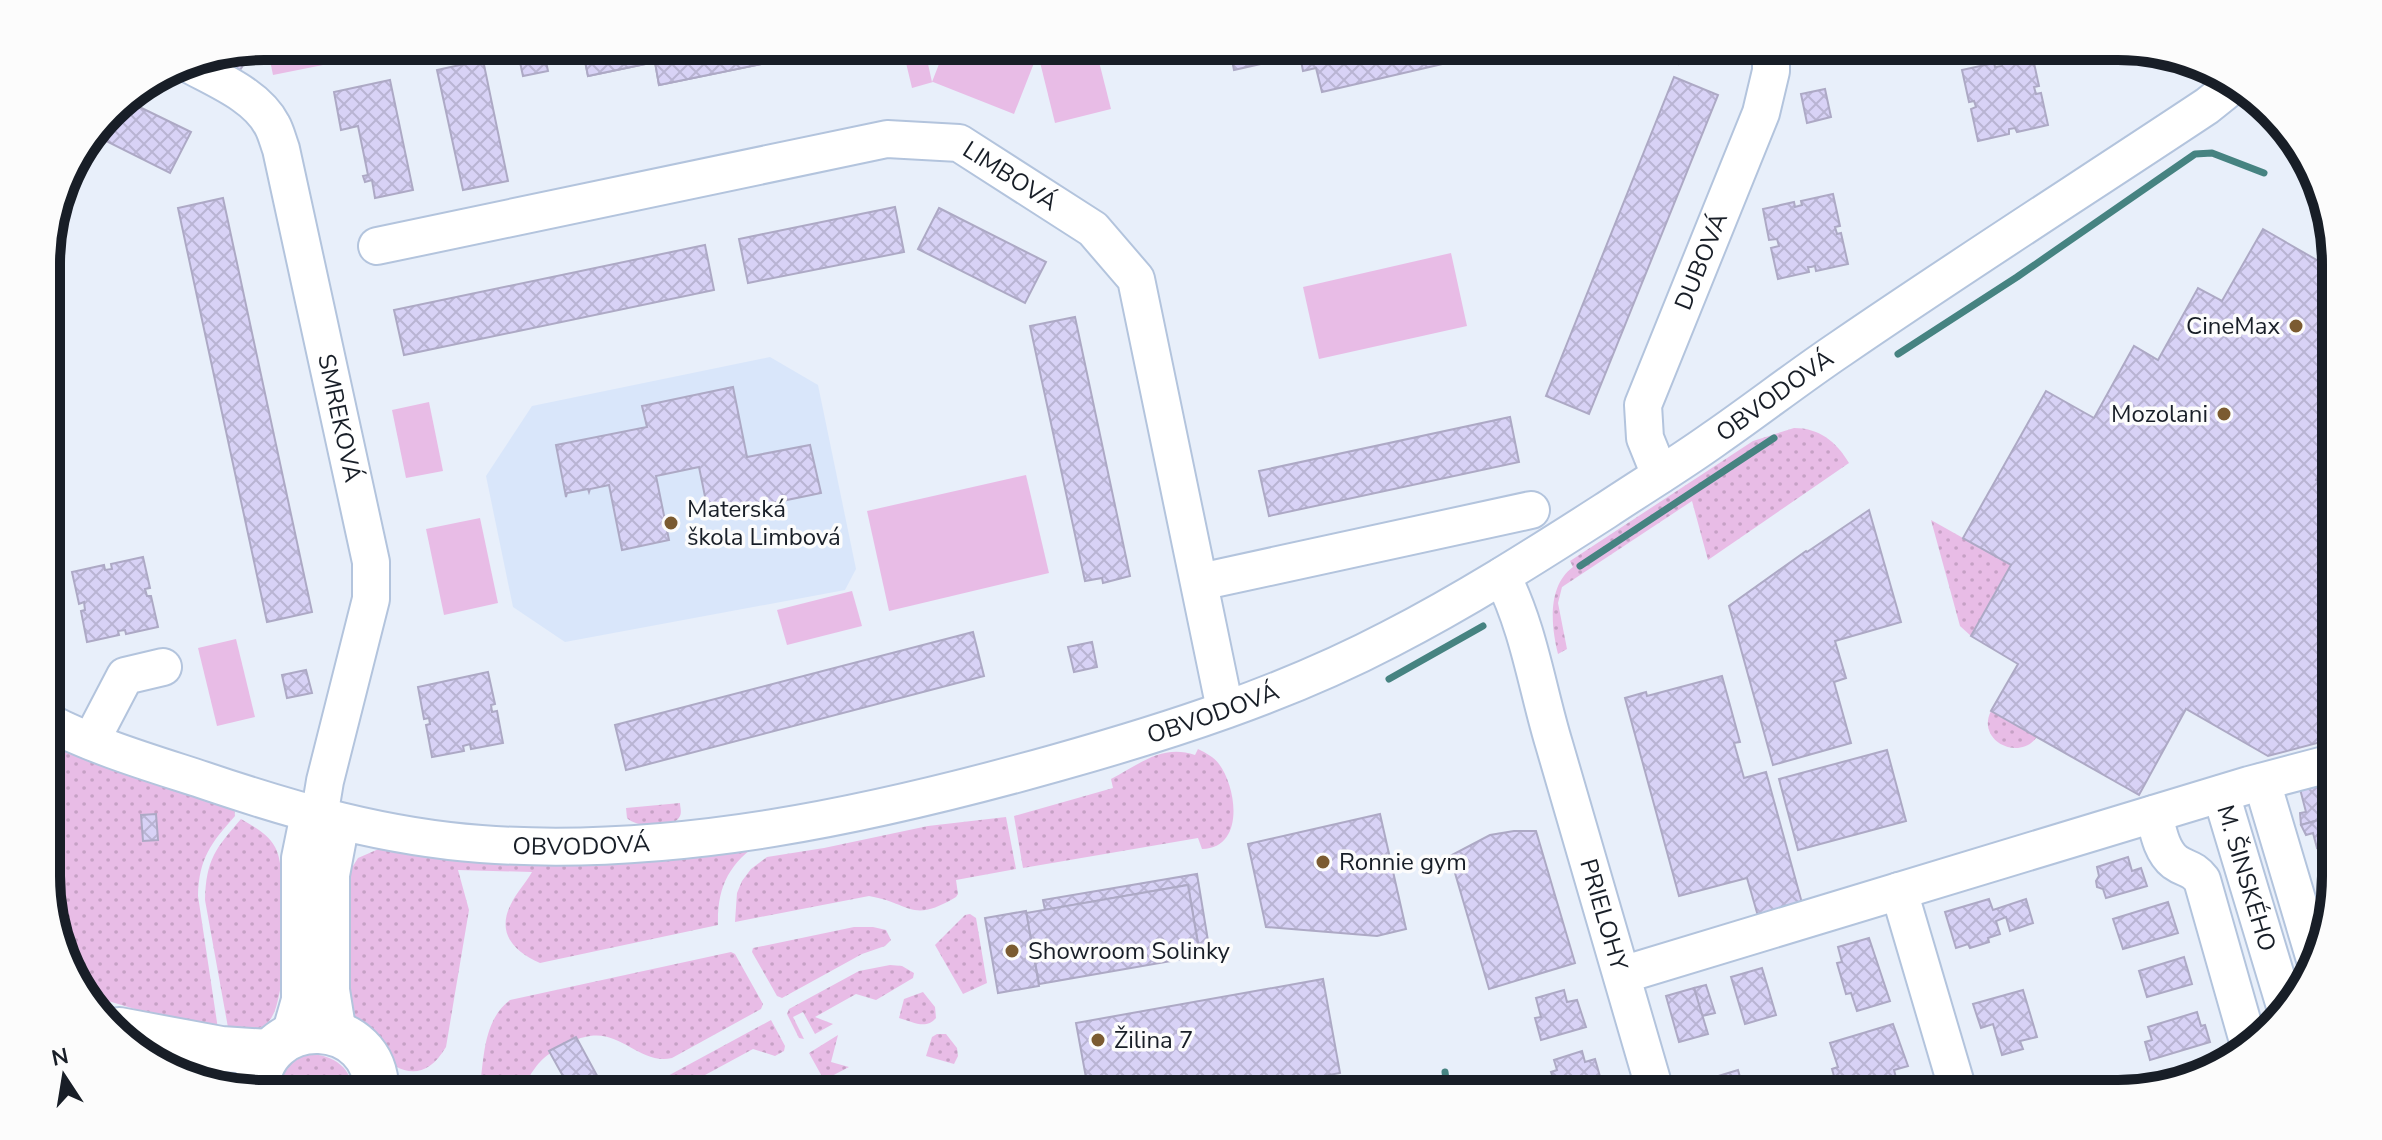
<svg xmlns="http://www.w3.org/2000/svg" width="2382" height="1140" font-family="'Nunito Sans',sans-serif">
  <defs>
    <pattern id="grass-dots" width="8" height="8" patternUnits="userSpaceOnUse" patternTransform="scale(2)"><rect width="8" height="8" fill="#e8bce6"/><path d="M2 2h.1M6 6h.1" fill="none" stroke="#c6a1c5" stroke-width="1.8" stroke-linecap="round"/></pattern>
    <pattern id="building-cross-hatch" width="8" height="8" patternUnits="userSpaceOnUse" patternTransform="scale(2)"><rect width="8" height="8" fill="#d8d2f6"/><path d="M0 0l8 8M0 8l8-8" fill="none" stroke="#b9b4d3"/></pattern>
  </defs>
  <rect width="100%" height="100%" fill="#e8effa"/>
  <path fill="#d9e6fa" d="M770,357L818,385L856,569L845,590L565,642L513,607L486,476L532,406Z"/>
  <g fill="url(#grass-dots)">
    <path d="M1794,428C1819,428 1836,441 1849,463L1708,560L1692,501L1562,587L1558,603L1567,649L1558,654C1551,626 1547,586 1573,567L1570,561L1753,441Z"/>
    <path d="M1931,520L2011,565L1971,636L1960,626Z"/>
    <path d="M1991,711L2037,737C2018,762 1976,740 1991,711Z"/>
    <path d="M48,737L234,807L235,816C211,843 199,858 198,896L218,1029L208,1031L85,994L48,905Z"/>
    <path d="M1198,749C1206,753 1214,757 1219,764C1237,788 1245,848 1202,849L1198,838L1023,868L1014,816L1113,788L1111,779C1140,764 1162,744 1195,755Z"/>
    <path d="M680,803C680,807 682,812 680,816C675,829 636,828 627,818L626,808Z"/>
    <path d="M1006,817L1016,869L956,880L958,894L956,897C911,924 911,903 869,896L735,922L737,893L742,881L751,869L767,857L824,848L928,826Z"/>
    <path d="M241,819C254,827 267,833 275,847C289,872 280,958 280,990C273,1028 265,1030 229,1033L205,900C206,859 216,848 241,819Z"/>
    <path d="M761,842C729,863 717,887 718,925L540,963C514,952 496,933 511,904C516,893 526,883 532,872L458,870L469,910L446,1047C411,1106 366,1044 348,1007L345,879L358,858L381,848Z"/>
    <path d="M970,914L976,918L987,983L963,994L935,945L965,915Z"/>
    <path d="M854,927H873L886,930L891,940L885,946L862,954L782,998L777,996L752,952L753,948Z"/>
    <path d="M731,952L735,954L763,1004L761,1009L672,1058C641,1065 622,1031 590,1036C575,1038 551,1050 540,1062C531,1071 524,1090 510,1094C501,1096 488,1094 479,1094C484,1062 482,1021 510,1000Z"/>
    <path d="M890,965L902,966L914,973L913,978L876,1000L856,994L815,1017L833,1024L815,1034L803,1012L793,1017L804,1039L799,1038L787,1014L789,1009L859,971Z"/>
    <path d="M923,992L935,1007L936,1018C926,1030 913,1022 899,1018L904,999Z"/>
    <path d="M771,1020L785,1046L784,1051L775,1056L753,1049L681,1088L680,1092L687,1094H654L664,1078Z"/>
    <path d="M937,1034H946L957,1048L958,1056L954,1064L926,1056L932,1037Z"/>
    <path d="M838,1035L831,1062L849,1067L824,1080L809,1053Z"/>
    <path d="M310,1054C333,1055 354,1068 352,1094H277C279,1072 289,1061 310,1054Z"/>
  </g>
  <g fill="#e8bce6">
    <path d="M267,46H335L338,62L273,75Z"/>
    <path d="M902,46H924L932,82L946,46H989L1034,63L1014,114L933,82L912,88Z"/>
    <path d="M1036,46H1095L1111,109L1055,123Z"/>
    <path d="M1451,253L1467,326L1319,359L1303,287Z"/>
    <path d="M429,402L443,471L406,478L392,410Z"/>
    <path d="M1026,475L1049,573L889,611L867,511Z"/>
    <path d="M480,518L498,603L444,615L426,529Z"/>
    <path d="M852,591L862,626L787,645L777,610Z"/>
    <path d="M236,639L255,717L217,726L198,648Z"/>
  </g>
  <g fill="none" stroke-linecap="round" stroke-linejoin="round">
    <g stroke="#468381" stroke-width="7">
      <path d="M1898,354L2017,277L2195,154L2212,153L2264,173"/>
      <path d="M1580,566L1774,438"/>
      <path d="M1389,679L1483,626"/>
      <path d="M1445,1072L1448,1094"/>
    </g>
  </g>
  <g fill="url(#building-cross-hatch)" stroke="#ada9c5" stroke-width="2">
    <path d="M582,46H767L771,62L659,85L655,62L588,76Z"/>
    <path d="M582,46H767L771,62L659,85L655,62L588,76Z"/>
    <path d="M1229,46H1447L1451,62L1322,92L1316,68L1303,71L1300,55L1234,70Z"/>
    <path d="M1675,46H1723L1724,55L1679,64Z"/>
    <path d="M2104,46H2118L2149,52L2144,63Z"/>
    <path d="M543,48L548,71L523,76L518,53Z"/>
    <path d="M243,50L250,55L240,70L224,60L229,53Z"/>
    <path d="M2032,54L2039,86L2034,87L2036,94L2041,93L2048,125L2017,132L2015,128L2009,129V134L1978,141L1971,109L1976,107L1974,101L1969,102L1962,70L1994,63L1995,67L2002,66L2001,61Z"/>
    <path d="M483,60L508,181L463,190L437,70Z"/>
    <path d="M1674,77L1718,95L1589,414L1546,396Z"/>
    <path d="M390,80L413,190L375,198L372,180L365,182L363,176L368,175L358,126L341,130L334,92Z"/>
    <path d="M1825,89L1831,117L1807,123L1801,94Z"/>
    <path d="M123,99L191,132L170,173L94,135Z"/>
    <path d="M1833,194L1840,226L1835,227L1837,234L1841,233L1848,264L1816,271L1815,266L1811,267H1808L1809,272L1778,279L1771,248L1779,246L1777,239L1769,240L1763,209L1794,202L1795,207L1802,205L1801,201Z"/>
    <path d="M223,198L312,612L267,622L178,208Z"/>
    <path d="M895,207L904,252L748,283L739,239Z"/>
    <path d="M939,208L1046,262L1025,303L918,249Z"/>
    <path d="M2263,229L2334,270L2335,447L2316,480L2335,491L2336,738L2268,756L2186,709L2139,795L1991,711L2018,664L1971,636L2011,565L1963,538L2046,391L2094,418L2134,346L2158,360L2198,288L2222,301Z"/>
    <path d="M705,245L714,290L404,355L394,310Z"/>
    <path d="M1075,317L1130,576L1103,583L1102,578L1085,581L1030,326Z"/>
    <path d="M733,387L747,457L810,445L821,493L709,516L699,467L656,476L669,540L622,550L609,485L590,489L589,492L588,489L567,493L566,497L556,445L647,427L642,406Z"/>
    <path d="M1510,417L1519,462L1269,516L1259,471Z"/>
    <path d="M1869,510L1901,622L1835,641L1846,678L1834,682L1851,743L1773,765L1729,606L1806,551L1807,552Z"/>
    <path d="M143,557L150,588L145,589L147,596H151L158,627L126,634L125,630L118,631L119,635L87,642L81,611L85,610L84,602L79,604L72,572L104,565L105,570L112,569L111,564Z"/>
    <path d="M973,632L984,676L626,770L615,725Z"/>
    <path d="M1092,642L1097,667L1074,672L1068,647Z"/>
    <path d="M306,670L312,693L287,698L282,675Z"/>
    <path d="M488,672L495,704L491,705L492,712L497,711L503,743L471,749L470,744L463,746L464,751L432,757L426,725L430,724L429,718L424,719L418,687Z"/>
    <path d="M1722,676L1740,742L1734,743L1744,778L1766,772L1802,903L1758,916L1747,878L1679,896L1625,698L1646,692L1647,696Z"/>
    <path d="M1887,750L1906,821L1798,850L1779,779Z"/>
    <path d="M2325,777L2329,788L2336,786V815L2301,825L2300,813L2306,812L2299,785Z"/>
    <path d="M156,814L158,840L143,841L141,815Z"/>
    <path d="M1380,814L1406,929L1377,936L1266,927L1248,844Z"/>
    <path d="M2336,815V845L2335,843L2317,848L2313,833L2306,835L2301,825Z"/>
    <path d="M1514,831H1536L1575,963L1489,989L1450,856L1490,835Z"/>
    <path d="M2128,857L2132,871L2141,868L2147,886L2106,898L2103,889L2097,887L2096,881L2099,876L2097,867Z"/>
    <path d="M2336,867L2332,896L2323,899L2322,888L2328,885L2324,870Z"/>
    <path d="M1197,874L1210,953L1200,955L1188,885L1045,910L1043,900Z"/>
    <path d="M1188,885L1200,956L1039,984L1026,913Z"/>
    <path d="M1989,899L1993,910L2026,899L2033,923L2010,931L2006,917L1996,921L2000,934L1988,938L1989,942L1970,948L1968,944L1956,948L1945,912Z"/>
    <path d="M2168,902L2178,933L2123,949L2113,919Z"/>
    <path d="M1026,911L1039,986L998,993L985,918Z"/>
    <path d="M1869,938L1890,1001L1857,1011L1851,993L1846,994L1837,963L1842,962L1838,947Z"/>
    <path d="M2184,957L2192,984L2147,997L2139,971Z"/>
    <path d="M1762,968L1776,1015L1745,1024L1731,977Z"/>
    <path d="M1323,979L1340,1073L1226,1094H1089L1076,1023Z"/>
    <path d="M1706,985L1715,1013L1702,1016L1694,988Z"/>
    <path d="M1694,988L1708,1034L1679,1042L1666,996Z"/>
    <path d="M1564,990L1567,1002L1577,1000L1586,1027L1541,1040L1535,1018L1541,1017L1536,998Z"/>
    <path d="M2023,990L2037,1037L2020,1041L2023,1049L2002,1055L1993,1024L1981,1028L1973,1004Z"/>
    <path d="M2197,1012L2201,1026L2205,1025L2210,1042L2150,1060L2145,1042L2152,1040L2148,1027Z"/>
    <path d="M1893,1024L1908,1066L1894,1070L1900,1093L1855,1094L1852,1082L1837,1087L1832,1069L1838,1067L1830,1043Z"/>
    <path d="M576,1037L607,1094H573L549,1051Z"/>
    <path d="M1582,1051L1585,1062L1595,1059L1603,1087L1581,1094H1558L1551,1072L1557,1070L1554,1060Z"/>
    <path d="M1738,1070L1742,1084L1749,1082L1752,1094H1706L1702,1081Z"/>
    <path d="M2065,1082L2068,1094H2021L2026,1087L2028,1093Z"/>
  </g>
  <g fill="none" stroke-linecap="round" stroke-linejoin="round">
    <defs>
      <g id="minor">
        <path id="s1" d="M185,62C213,78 256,94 272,125C276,132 278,141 281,149L371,562V599L325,781L319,817"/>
        <path id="s2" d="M377,246L887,139L959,143L1093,229L1136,279L1225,709"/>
        <path id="s3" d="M1660,475L1645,438L1643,405L1761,113L1771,71V46"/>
        <path id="s4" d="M1502,576C1529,629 1537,688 1554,744C1588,860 1622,977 1656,1094"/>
        <path d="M1200,582L1531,510"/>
        <path id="s5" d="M48,722C96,747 151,763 203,780C294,811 385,837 481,844C674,858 871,815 1056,763C1170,731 1285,694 1390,639C1464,601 1535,556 1605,511C1641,487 1679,464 1714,439C1756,410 1797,378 1840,349C1961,266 2085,187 2207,106L2232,86"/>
        <path d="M91,741L125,676L163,667"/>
        <path d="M2262,782L2316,963"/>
        <path id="s6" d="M2221,794L2284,1003"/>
        <path d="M2154,814C2158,830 2161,851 2175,862C2186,870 2192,867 2202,880L2249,1045"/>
        <path d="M1899,891L1959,1094"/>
        <path d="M1622,975L2249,785L2336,762"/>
        <path d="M338,1034L331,990V875L341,822"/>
        <path d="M290,1035L300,1000V858L309,814"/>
      </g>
      <g id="major">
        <path d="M119,1030L221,1049L269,1052"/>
        <path d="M256,1092C260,1007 380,1014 376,1094"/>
      </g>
    </defs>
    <use href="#minor" stroke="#b3c4dd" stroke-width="40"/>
    <use href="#major" stroke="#b3c4dd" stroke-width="48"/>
    <use href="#minor" stroke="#fff" stroke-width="36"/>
    <use href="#major" stroke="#fff" stroke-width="44"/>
  </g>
  <g fill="#7b5b31" stroke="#fcfcfc" stroke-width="3">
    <circle cx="2296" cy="326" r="8"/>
    <circle cx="2224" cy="414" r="8"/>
    <circle cx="671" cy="523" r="8"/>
    <circle cx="1323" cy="862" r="8"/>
    <circle cx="1012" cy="951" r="8"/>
    <circle cx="1098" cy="1040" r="8"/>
  </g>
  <g text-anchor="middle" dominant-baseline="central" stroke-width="7" stroke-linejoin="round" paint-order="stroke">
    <g font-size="24" fill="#181e27" stroke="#fcfcfc">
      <text stroke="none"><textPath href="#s2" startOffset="654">LIMBOVÁ</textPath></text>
      <text stroke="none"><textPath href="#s3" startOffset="228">DUBOVÁ</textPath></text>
      <text stroke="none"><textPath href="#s5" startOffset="1848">OBVODOVÁ</textPath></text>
      <text stroke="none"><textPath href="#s1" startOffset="410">SMREKOVÁ</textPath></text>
      <text stroke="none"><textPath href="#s5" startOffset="1200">OBVODOVÁ</textPath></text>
      <text stroke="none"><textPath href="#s5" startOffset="552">OBVODOVÁ</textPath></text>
      <text stroke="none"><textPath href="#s6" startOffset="88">M. ŠINSKÉHO</textPath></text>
      <text stroke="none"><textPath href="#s4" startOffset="354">PRIELOHY</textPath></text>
    </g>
    <g font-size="24" fill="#181e27" stroke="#fcfcfc" text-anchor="start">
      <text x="2280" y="326" text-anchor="end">CineMax</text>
      <text x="2208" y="414" text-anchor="end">Mozolani</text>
      <text x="687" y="509">Materská<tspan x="687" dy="28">škola Limbová</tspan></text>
      <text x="1339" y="862">Ronnie gym</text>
      <text x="1028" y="951">Showroom Solinky</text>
      <text x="1114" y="1040">Žilina 7</text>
    </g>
  </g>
  <path d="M0 0H2382V1140H0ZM264 60H2118A204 204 0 0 1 2322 264V876A204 204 0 0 1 2118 1080H264A204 204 0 0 1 60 876V264A204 204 0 0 1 264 60Z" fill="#fcfcfc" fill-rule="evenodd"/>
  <path fill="none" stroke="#181e27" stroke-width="10" d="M264 60H2118A204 204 0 0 1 2322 264V876A204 204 0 0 1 2118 1080H264A204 204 0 0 1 60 876V264A204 204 0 0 1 264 60Z"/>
  <g transform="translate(64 1076) rotate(348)" stroke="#fcfcfc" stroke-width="6" paint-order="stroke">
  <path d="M0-6L14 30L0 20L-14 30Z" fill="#181e27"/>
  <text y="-12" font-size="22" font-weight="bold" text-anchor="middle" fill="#181e27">N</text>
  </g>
</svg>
